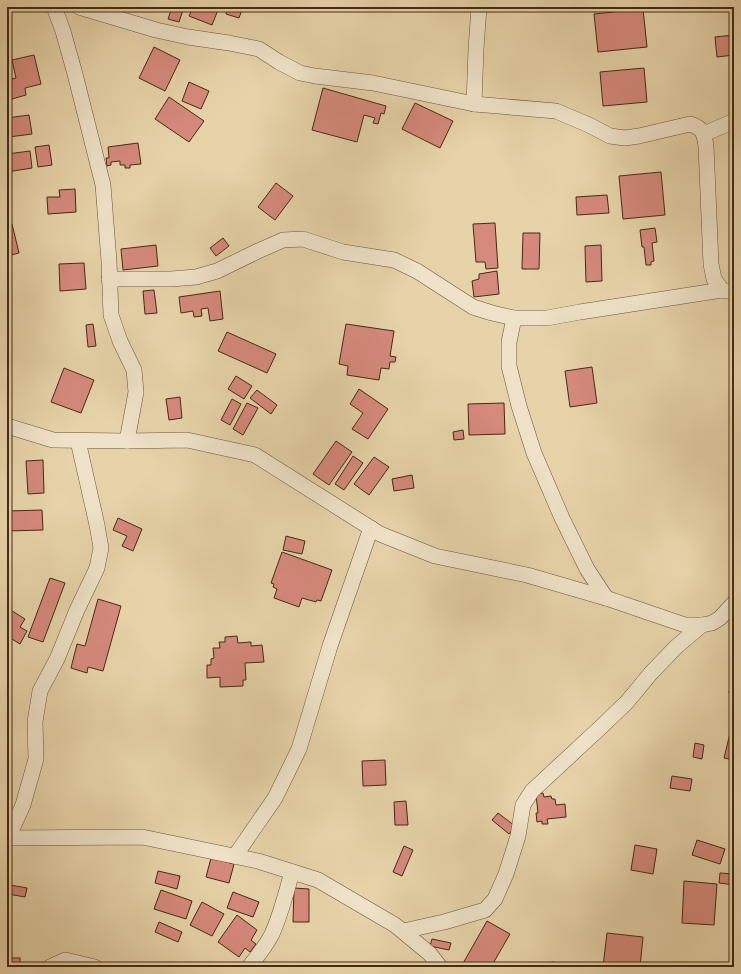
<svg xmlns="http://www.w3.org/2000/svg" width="741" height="974" font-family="'Libre Bodoni',serif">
  <rect width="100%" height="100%" fill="#e7d3aa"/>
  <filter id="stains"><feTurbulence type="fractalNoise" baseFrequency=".005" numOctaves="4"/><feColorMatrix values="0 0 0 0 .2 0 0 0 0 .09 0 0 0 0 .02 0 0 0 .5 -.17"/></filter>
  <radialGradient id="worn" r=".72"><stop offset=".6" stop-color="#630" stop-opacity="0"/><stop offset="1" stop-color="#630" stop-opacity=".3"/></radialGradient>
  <g fill="#d68a7c" stroke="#442a14">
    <path d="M172,7H184L179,22L168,19Z"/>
    <path d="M193,7H222L221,10H218L212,25L189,16Z"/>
    <path d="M228,7H243L239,18L226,14Z"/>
    <path d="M643,9L647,47L598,52L594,14Z"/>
    <path d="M734,35V55L717,57L715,37Z"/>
    <path d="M154,47L180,60L165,91L139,78Z"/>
    <path d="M34,55L41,84L25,88L26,95L12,99L7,80L16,78L12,60Z"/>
    <path d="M644,68L647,102L603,106L600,72Z"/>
    <path d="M189,82L209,91L201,109L182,101Z"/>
    <path d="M323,88L386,106L384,114L381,113L378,124L373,123L375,118L364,115L357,142L312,130Z"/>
    <path d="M169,97L204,121L189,142L155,119Z"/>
    <path d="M415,103L453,121L440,148L402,129Z"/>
    <path d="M29,115L32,134L9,137L7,118Z"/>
    <path d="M138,143L141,164L130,165V168H125V165H120V161L111,162V165L107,166L106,158H109L108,147Z"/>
    <path d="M49,145L52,165L38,167L35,147Z"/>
    <path d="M30,151L32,168L7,172V154Z"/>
    <path d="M661,172L665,215L623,219L619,176Z"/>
    <path d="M276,183L293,196L275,220L258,207Z"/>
    <path d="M75,189L76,212L48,214L47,197H60L59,190Z"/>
    <path d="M607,195L609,213L577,215L576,197Z"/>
    <path d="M495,223L498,268L486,269L485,262H476L473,224Z"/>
    <path d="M12,224L19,253L7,256V225Z"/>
    <path d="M655,228L657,242L652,243L654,261L651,262V265H646L644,247H642L640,230Z"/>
    <path d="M523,233H540L539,269H522Z"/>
    <path d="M223,238L229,246L216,256L210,248Z"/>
    <path d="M156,245L158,266L123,270L121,249Z"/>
    <path d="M601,245L602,281L586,282L585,246Z"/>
    <path d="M84,263L86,289L60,291L59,264Z"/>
    <path d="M497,271L499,294L474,297L472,281L479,279V274Z"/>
    <path d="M154,290L157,313L145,314L143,291Z"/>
    <path d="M220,291L223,319L210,321L208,308L201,309L202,316L194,317L193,311L181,313L179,297Z"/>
    <path d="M93,324L96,346L88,347L86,325Z"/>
    <path d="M346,324L394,331L390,356L396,357L395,362H390L389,369L381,368L379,380L347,375L348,366L339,364Z"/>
    <path d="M227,332L276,354L267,373L218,351Z"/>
    <path d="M592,367L597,403L570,407L565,371Z"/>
    <path d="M64,368L94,380L81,413L51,402Z"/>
    <path d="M236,376L252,386L244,399L228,389Z"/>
    <path d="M359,389L388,409L368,439L352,429L363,413L350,404Z"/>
    <path d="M257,390L277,405L271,414L250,398Z"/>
    <path d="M180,397L182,418L169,420L166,399Z"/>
    <path d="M232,399L241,404L230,425L221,420Z"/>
    <path d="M247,403L258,408L243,435L233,429Z"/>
    <path d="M504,403L505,434L469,435L468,404Z"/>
    <path d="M463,430L464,439L454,440L453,432Z"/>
    <path d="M336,441L352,452L329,485L313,474Z"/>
    <path d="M353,456L363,463L344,490L335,484Z"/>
    <path d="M374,457L389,467L369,495L354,484Z"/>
    <path d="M43,460L44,493L28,494L26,461Z"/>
    <path d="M412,475L414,488L394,491L392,479Z"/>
    <path d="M42,510L43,530L7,531V511Z"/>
    <path d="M118,518L142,529L133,551L122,546L127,536L113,530Z"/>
    <path d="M286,536L305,541L302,554L283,550Z"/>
    <path d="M282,552L332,570L321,601L317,600L316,602L302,598L299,607L274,598L277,589L273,587L274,584L271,583Z"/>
    <path d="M50,578L65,583L43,642L28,637Z"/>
    <path d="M98,599L121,606L103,671L88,667L87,673L71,668L77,644L85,646Z"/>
    <path d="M9,609L25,619L20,627L27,631L20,644L7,636V612Z"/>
    <path d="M237,636L238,643L251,642V646L262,645L264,662L245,663L246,680H243V686L220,687V677L207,678V665H211V659L214,658L213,648H220L219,642H225V637Z"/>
    <path d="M731,681H734V694L729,693Z"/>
    <path d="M732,725H734V760L724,758Z"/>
    <path d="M695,743L704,745L702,759L693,757Z"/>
    <path d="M385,760L386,785L363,786L362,761Z"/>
    <path d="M672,776L692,779L690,791L670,788Z"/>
    <path d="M543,793L544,797L551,796L552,799H555L556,805L565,804L566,817L547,819L548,824H542V821L537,822L536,813H538L536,794Z"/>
    <path d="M406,801L408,825H395L394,802Z"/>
    <path d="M498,813L515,826L509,834L492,820Z"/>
    <path d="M697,840L725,849L720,864L692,855Z"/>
    <path d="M635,845L657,849L653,874L631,870Z"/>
    <path d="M404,846L413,850L402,876L393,872Z"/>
    <path d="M211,858L234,864L229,883L206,877Z"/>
    <path d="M158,871L180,876L177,889L155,883Z"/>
    <path d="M720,873L734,874V885L719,883Z"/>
    <path d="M684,881L717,884L714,925L682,923Z"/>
    <path d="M10,885L27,888L25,897L8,894Z"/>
    <path d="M294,888L309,889V922H293Z"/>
    <path d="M161,890L192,901L186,919L154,909Z"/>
    <path d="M233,892L259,902L253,917L227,908Z"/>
    <path d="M202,902L224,914L212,936L190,925Z"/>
    <path d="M237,915L257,930L251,940L256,944L250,952L245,948L239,957L218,942Z"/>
    <path d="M487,921L510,934L491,967H461Z"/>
    <path d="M159,922L182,932L178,942L155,932Z"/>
    <path d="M607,933L643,937L640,967H603Z"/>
    <path d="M432,939L451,943L449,950L430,946Z"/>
    <rect x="7" y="958" width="13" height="9"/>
    <path d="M554,962L555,967H545L544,963Z"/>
  </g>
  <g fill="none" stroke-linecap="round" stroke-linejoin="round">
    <defs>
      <g id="street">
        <path d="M54,7L63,31L75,74L103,185L109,261L111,315L120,341L134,370L136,392L127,441"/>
        <path d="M79,7L156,30L188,37L229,43L259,49L279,62L300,73L315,76L373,83L474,104L556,111L589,125L610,136L625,138L639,136L690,124C703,128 704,133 706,146L711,264L714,279L722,290L734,292"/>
        <path d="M474,104L476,49L479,7"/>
        <path d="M704,134L734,121"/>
        <path d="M109,279H171L196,277L217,271L258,251L283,240L303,239L343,252L394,260L417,271L473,307L492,313L514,318H547L580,312L722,290"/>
        <path d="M514,318L509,342V366L519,406L534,453L562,518L587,569L606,598"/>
        <path d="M7,426L53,440L127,441L187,440L255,455L380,534L435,556L527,575L606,598L685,625H702L712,623L720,618L734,603"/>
        <path d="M7,838L142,837L258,861L318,880L395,925L430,954L440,967"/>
        <path d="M8,838L23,805L36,759L35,722L40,691L57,659L77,610L97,568L101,548L97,525L78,441"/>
        <path d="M235,856L275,798L299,749L330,646L371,528"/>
        <path d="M403,931L444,922L485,910L495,899L506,874L518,836L523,805L532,791L601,727L627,702L651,673L676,647L702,625"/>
        <path d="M50,967L65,960L95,967"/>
        <path d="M249,967C257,957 266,946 272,934C281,914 286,893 292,872"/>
      </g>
    </defs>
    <use href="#street" stroke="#6d543a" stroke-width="16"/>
    <use href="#street" stroke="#efe2c8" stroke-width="15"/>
  </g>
  <rect width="741" height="974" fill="none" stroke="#e7d3aa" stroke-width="24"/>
  <rect x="8" y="8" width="725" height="958" fill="none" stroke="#442a14" stroke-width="2"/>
  <rect x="12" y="12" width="717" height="950" fill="none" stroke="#442a14"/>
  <rect width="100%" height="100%" filter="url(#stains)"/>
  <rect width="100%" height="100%" fill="url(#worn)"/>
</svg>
